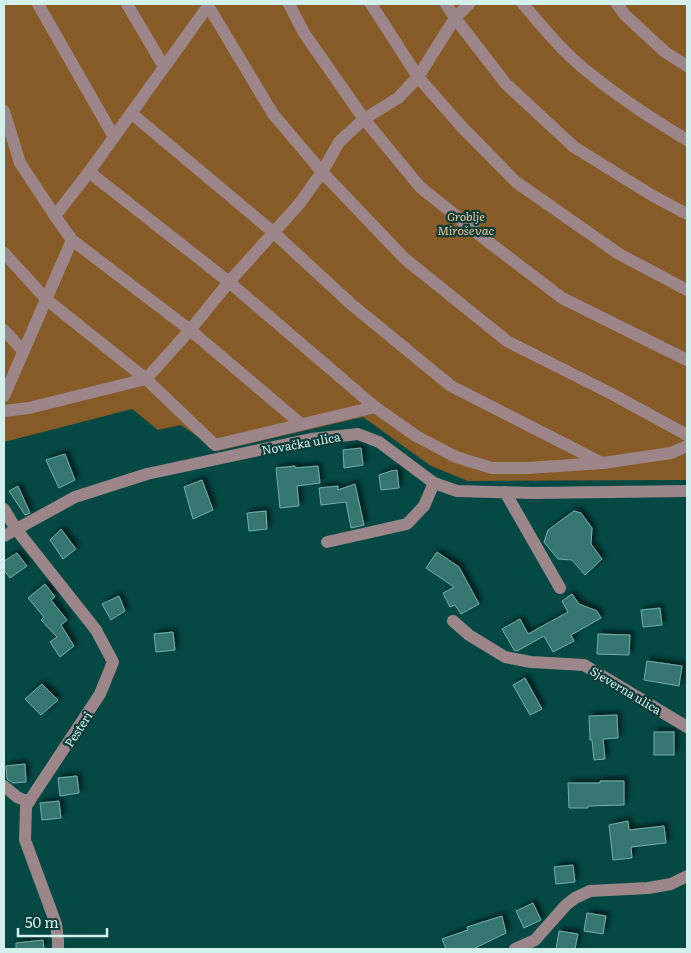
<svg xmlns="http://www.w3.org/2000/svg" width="691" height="953" font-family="Literata,serif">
  <defs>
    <filter id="shadow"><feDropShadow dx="3.5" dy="-3.5" stdDeviation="2.5" flood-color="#0009"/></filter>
  </defs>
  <rect width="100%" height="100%" fill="#044944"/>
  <path fill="#865b27" d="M4,4H687V480L468,481L431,466L363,417L218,451L181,425L158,430L132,409L4,442Z"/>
  <g fill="#357671" stroke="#74afa9" filter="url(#shadow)">
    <path d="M361,448L363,465L344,468L343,450Z"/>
    <path d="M65,454L75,480L59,488L46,460Z"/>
    <path d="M295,466V468L318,466L320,483L297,486L299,506L280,508L276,468Z"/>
    <path d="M397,470L399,488L381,490L379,475L391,471Z"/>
    <path d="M202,480L213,510L193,519L184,487Z"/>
    <path d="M355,484L364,525L351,528L346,502L321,505L319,488L338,486V490Z"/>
    <path d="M18,486L30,513L25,515L9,491Z"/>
    <path d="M266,511L267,529L249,531L247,513Z"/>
    <path d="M574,511L581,513L592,528L591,544L602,559L585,575L572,560L558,559L544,542L548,530Z"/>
    <path d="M61,529L76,549L63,559L50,540Z"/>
    <path d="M437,552L459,567L479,604L461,614L455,605L450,607L443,593L454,587L426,568Z"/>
    <path d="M17,553L27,566L10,578L4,570V561Z"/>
    <path d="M45,584L55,597L51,600L67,620L61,625L74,646L60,657L50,642L57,637L41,620L44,617L28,598Z"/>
    <path d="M572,594L579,604L597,611L601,618L571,635L574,641L553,652L544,636L517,651L514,650L502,629L520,619L528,634L568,612L562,601Z"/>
    <path d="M119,596L125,611L111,620L102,604Z"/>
    <path d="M660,608L662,625L643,627L641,610Z"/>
    <path d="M173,632L175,650L156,652L154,634Z"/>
    <path d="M598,634L630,635L629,655L597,654Z"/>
    <path d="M647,661L682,666L679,686L644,680Z"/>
    <path d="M525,678L542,709L530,715L513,685Z"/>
    <path d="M42,684L58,700L41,715L25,699Z"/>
    <path d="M617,715L618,738L603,739L605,759L594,760L592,740H590L589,716Z"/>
    <rect x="654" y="732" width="20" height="23"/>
    <path d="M25,764L26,782L13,783L7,779L6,766Z"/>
    <path d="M77,776L79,793L60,796L58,778Z"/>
    <path d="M600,781H624V805L588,806V808H569L568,783H600Z"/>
    <path d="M59,801L61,818L42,820L40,803Z"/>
    <path d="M628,821L629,830L664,826L666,843L631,847L632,858L613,860L609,825Z"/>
    <path d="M573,865L575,882L556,884L554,867Z"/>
    <path d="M533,903L541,920L524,928L516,911Z"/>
    <path d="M587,913L606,916L603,934L584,931Z"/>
    <path d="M502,916L506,933L473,949H446L442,939L468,930L467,927Z"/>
    <path d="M559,931L578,934L575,949H556Z"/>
    <path d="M43,940L44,949H16V943Z"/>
  </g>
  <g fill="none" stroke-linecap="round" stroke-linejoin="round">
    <g stroke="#9c8689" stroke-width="12">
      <path d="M38,4L114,137"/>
      <path d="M127,4L164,67"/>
      <path d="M207,4L273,114L322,172L404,258L507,341L610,393L687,435"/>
      <path d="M289,4L304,33L364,119L420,187L486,240L562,298L687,360"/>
      <path d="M371,4L418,77L461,126L516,182L619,254L687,290"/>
      <path d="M446,4L455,18L506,84L574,147L653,196L687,214"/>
      <path d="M523,4C539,23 556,44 575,61C609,91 647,116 687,140"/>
      <path d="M617,4L625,15L665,52L687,66"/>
      <path d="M208,6L89,172L55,216L72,240L190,330L301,424"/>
      <path d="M4,111L20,163L55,216"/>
      <path d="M131,113L273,232L351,304L451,386L602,463"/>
      <path d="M89,172L229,282L375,407"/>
      <path d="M4,253L47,300L146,379L215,445L375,407L416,436L456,457L492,468H527L603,463L671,453L687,446"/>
      <path d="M4,330L23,351"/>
      <path d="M4,396L72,240"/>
      <path d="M4,411L29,408L146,379L190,330L229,282L300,203L322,172L339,142L364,119L398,98L418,77L455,18L469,4"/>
      <path d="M505,492L560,588"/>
      <path d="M4,509L16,529L96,630L113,662L100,694L26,806L25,840L56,924L58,940V949"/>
      <path d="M4,536L75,497L147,474L311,439L358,434L379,442L434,483L457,491L533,493L687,491"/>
      <path d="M327,542L407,524L424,506L434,483"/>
      <path d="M453,621L469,635L505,657L531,662L584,665L687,727"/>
      <path d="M4,786L17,797L29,802"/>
      <path d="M515,949L535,940L566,905L575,898L590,891L648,888L671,884L687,876"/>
    </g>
  </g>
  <g text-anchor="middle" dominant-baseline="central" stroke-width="4.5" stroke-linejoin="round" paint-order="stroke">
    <g font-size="12" font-style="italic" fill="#f2c697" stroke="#0d3c39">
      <text x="466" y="216">Groblje<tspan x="466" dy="14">Miroševac</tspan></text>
    </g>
    <g font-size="12" fill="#d3f0ed" stroke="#0d3c39">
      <text transform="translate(301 443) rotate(-10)">Novačka ulica</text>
      <text transform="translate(626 690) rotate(31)">Sjeverna ulica</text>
      <text transform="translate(78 729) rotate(-57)">Pesteri</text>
    </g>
  </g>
  <rect width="691" height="953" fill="none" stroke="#d3f0ed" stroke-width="10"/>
  <path d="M18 928v8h89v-8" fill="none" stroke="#d3f0ed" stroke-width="2.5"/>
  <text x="25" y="928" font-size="15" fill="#d3f0ed" stroke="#0d3c39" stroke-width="4" paint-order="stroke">50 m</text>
</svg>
